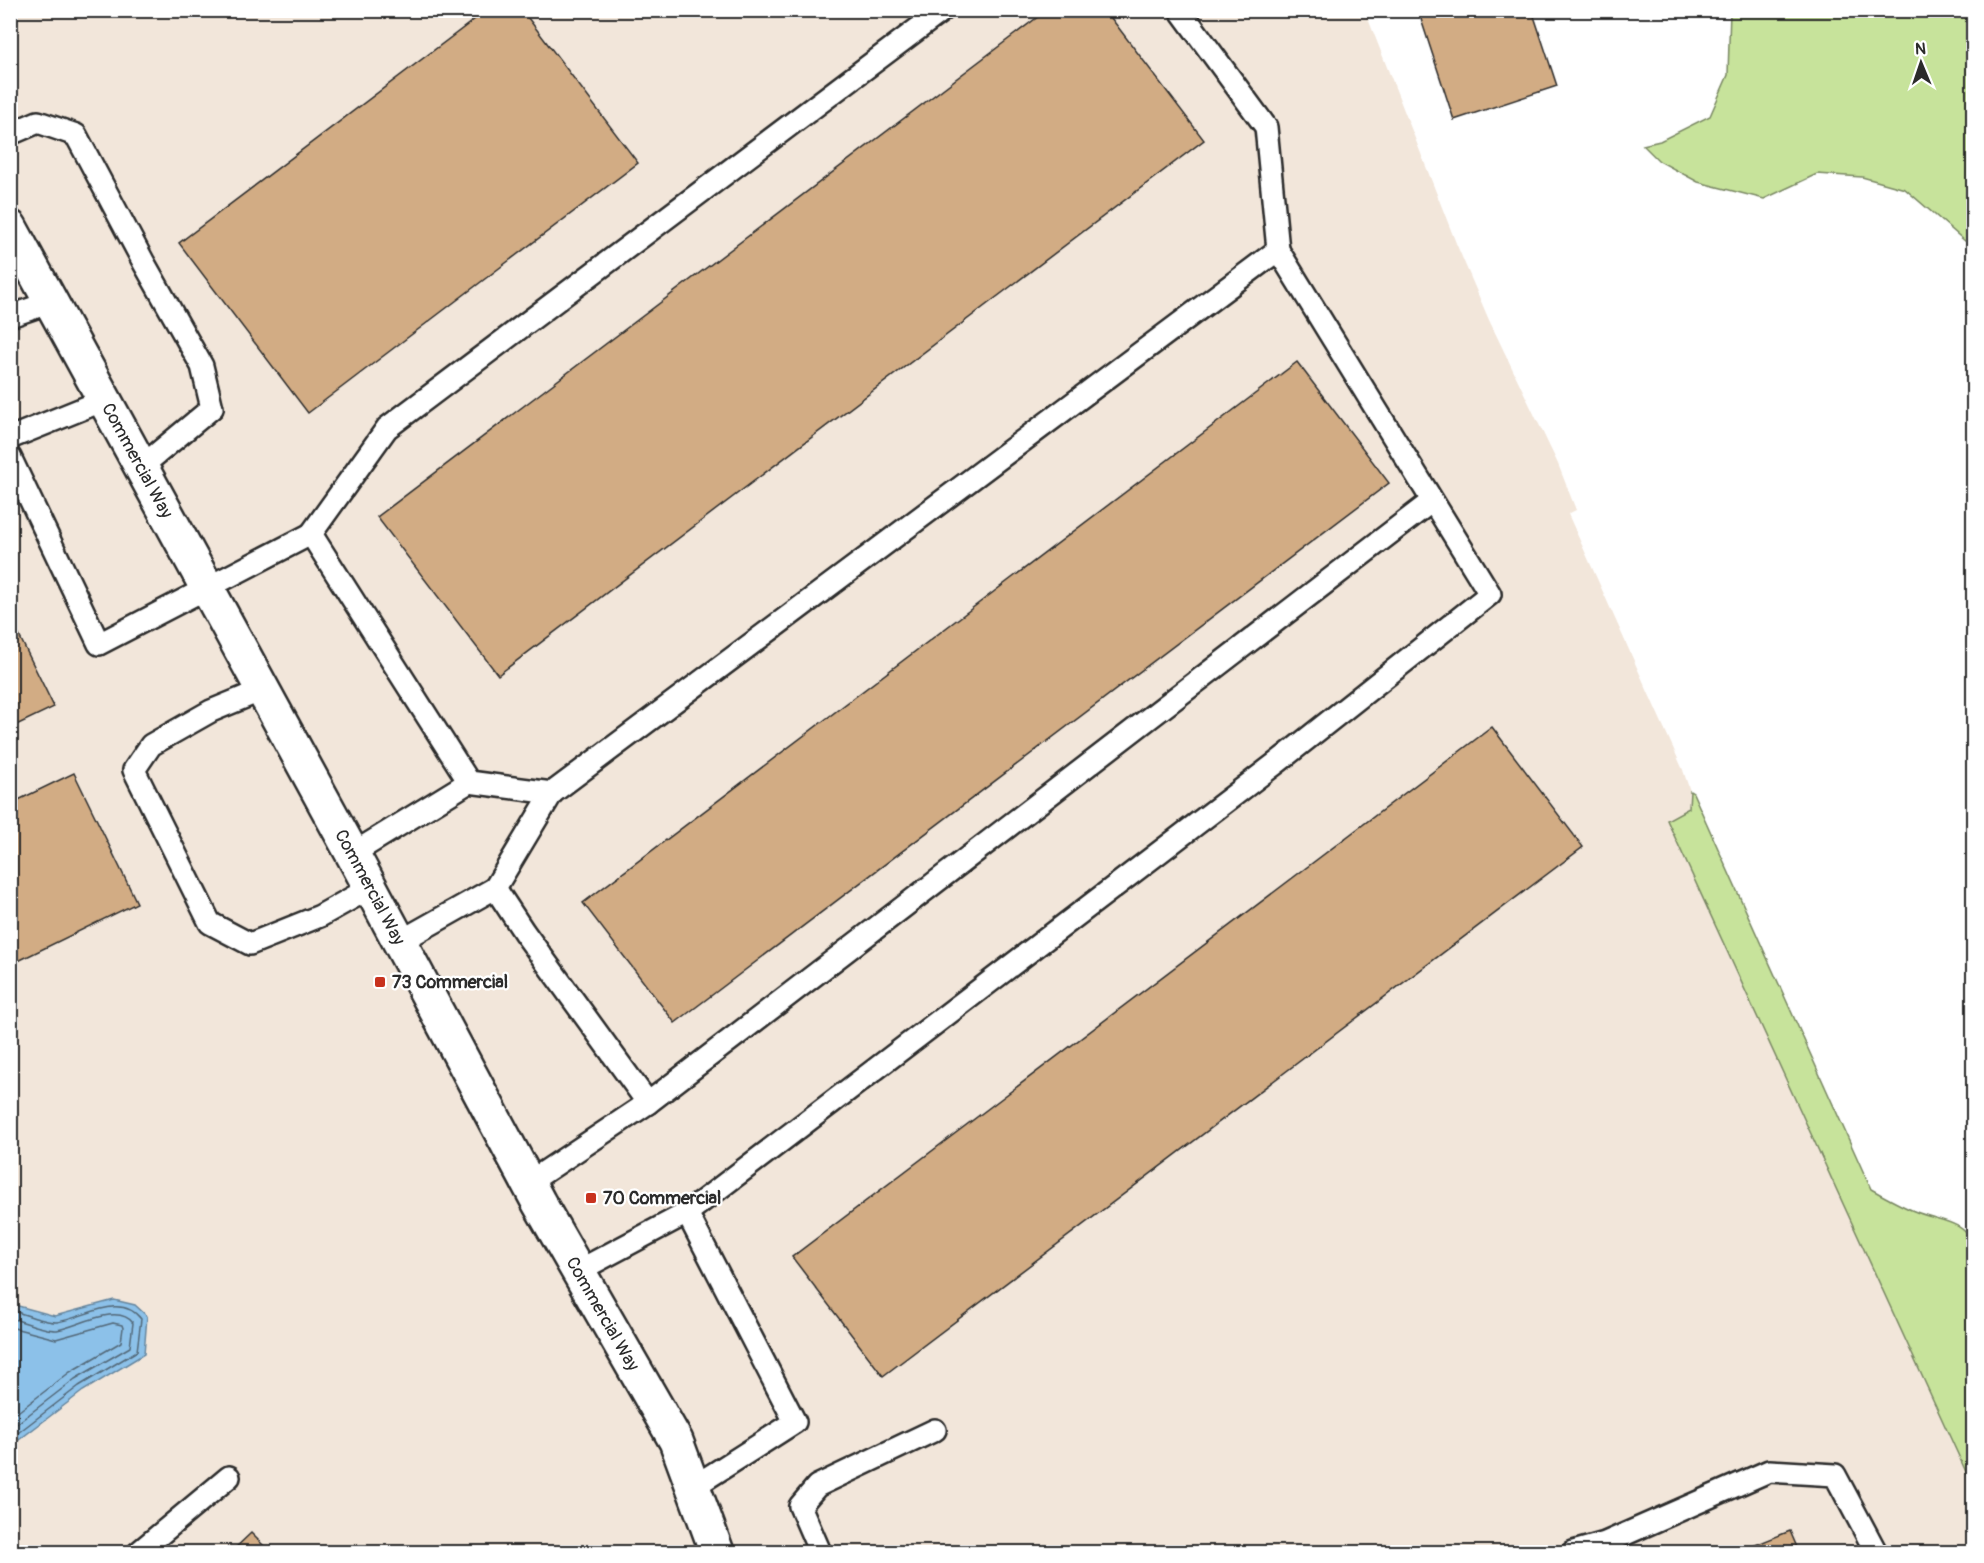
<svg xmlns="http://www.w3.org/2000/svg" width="1984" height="1563" font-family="Pangolin,sans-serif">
  <rect width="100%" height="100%" fill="#fff"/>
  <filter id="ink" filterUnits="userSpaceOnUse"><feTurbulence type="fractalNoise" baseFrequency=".0167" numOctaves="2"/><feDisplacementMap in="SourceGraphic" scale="12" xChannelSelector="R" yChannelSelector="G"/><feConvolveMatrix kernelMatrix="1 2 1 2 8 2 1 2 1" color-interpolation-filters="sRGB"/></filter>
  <g filter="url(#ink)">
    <path fill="#f2e6da" d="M11,11H1365L1456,243L1489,320L1558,464L1576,510L1568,514L1683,770L1690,791L1689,808L1667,820L1973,1487V1552H11V1446L83,1391L144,1355L114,1300L55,1316L11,1304Z"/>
    <g fill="#c7e39b" stroke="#798763" stroke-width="1.5">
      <path d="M1730,11H1973V242L1965,241L1905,189L1862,177L1817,174L1764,199L1698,182L1659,161L1643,145L1660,141L1710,116L1728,75Z"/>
      <path d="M1690,791L1693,793L1871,1189C1885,1197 1899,1205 1914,1211C1936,1221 1964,1219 1974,1245L1973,1487L1667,820L1689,808Z"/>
    </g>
    <path fill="#8cc1e9" stroke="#65859d" stroke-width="1.5" d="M114,1300L135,1305L147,1316L144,1354L83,1391L11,1446V1304L55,1316Z"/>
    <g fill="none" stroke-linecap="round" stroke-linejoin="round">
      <g stroke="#526777" stroke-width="1.5">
        <path d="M10,1310C22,1313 45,1323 57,1322C83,1319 120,1291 141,1319L137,1351L79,1386L10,1439"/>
        <path d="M10,1318C22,1321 45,1331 57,1330C77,1327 118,1302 133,1323L130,1347L75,1379L10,1429"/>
        <path d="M10,1327L56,1339L113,1323L122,1325L123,1328L121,1342L70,1372L10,1418"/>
      </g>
    </g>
    <g fill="#d2ac84" stroke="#2b2b2b" stroke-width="1.5">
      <path d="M487,10H522L638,163L308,413L179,243Z"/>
      <path d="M1047,10H1105L1204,140L498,675L377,517Z"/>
      <path d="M1418,10H1532L1557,86L1454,120Z"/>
      <path d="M1297,362L1389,483L675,1023L583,903Z"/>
      <path d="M10,617L54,707L10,728Z"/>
      <path d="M1492,727L1583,847L883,1376L792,1257Z"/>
      <path d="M74,773L137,903L10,965V804Z"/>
      <path d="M1790,1531L1799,1552H1738Z"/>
      <path d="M251,1533L270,1552H231Z"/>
    </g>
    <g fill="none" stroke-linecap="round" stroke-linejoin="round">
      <defs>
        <g id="service">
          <path d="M1180,10L1266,127L1278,250"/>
          <path d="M10,134L38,122L76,135L144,263L202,366L212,408L141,467"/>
          <path d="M10,316L51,302"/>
          <path d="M10,438L104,400"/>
          <path d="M10,457L99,644L311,534L469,782L552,793L495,888"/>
          <path d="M311,534L387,428L943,10"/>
          <path d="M262,690L211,711L151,745L134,770L210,923L250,944L320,916L370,888"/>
          <path d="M552,793L1278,250L1490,594L1279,761L687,1213"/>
          <path d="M352,854L469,782"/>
          <path d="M399,942L495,888L524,932L648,1103L528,1183"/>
          <path d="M648,1103L1432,501"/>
          <path d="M578,1271L687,1213L795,1422L693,1487"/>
          <path d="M139,1552L229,1477"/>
          <path d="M820,1552L800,1506L817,1486L935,1430"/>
          <path d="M1573,1552L1605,1543L1769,1471L1835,1475L1876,1552"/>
        </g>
        <g id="tertiary">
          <path id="s1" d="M10,227L359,866L539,1203L676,1441L717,1552"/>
        </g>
      </defs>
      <use href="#service" stroke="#2b2b2b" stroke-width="26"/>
      <use href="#tertiary" stroke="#2b2b2b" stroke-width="38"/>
      <use href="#service" stroke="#fff" stroke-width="21"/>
      <use href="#tertiary" stroke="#fff" stroke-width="33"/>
    </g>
  </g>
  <g fill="#c8321e" stroke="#fff" stroke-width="2">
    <rect x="374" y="976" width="12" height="12" rx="3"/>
    <rect x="585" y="1192" width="12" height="12" rx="3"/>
  </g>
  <g text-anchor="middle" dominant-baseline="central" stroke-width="4.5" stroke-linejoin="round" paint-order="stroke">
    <g font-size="18" fill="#2b2b2b" stroke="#fff">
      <text stroke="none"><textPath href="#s1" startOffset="266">Commercial Way</textPath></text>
      <text stroke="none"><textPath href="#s1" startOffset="752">Commercial Way</textPath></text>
      <text stroke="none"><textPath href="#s1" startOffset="1238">Commercial Way</textPath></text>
    </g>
    <g font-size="18" font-weight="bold" fill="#2b2b2b" stroke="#fff" text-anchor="start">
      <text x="392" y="982">73 Commercial</text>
      <text x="603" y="1198">70 Commercial</text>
    </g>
  </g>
  <rect width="1984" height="1563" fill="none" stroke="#fff" stroke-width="36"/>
  <rect x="18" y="18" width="1948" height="1527" fill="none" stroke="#2b2b2b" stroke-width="2" filter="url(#ink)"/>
  <g transform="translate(1921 63) rotate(358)" stroke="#ffffff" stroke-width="4.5" paint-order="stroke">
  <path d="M0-4.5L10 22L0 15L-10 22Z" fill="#2b2b2b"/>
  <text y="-9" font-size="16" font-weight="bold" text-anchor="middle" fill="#2b2b2b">N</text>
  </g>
</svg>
